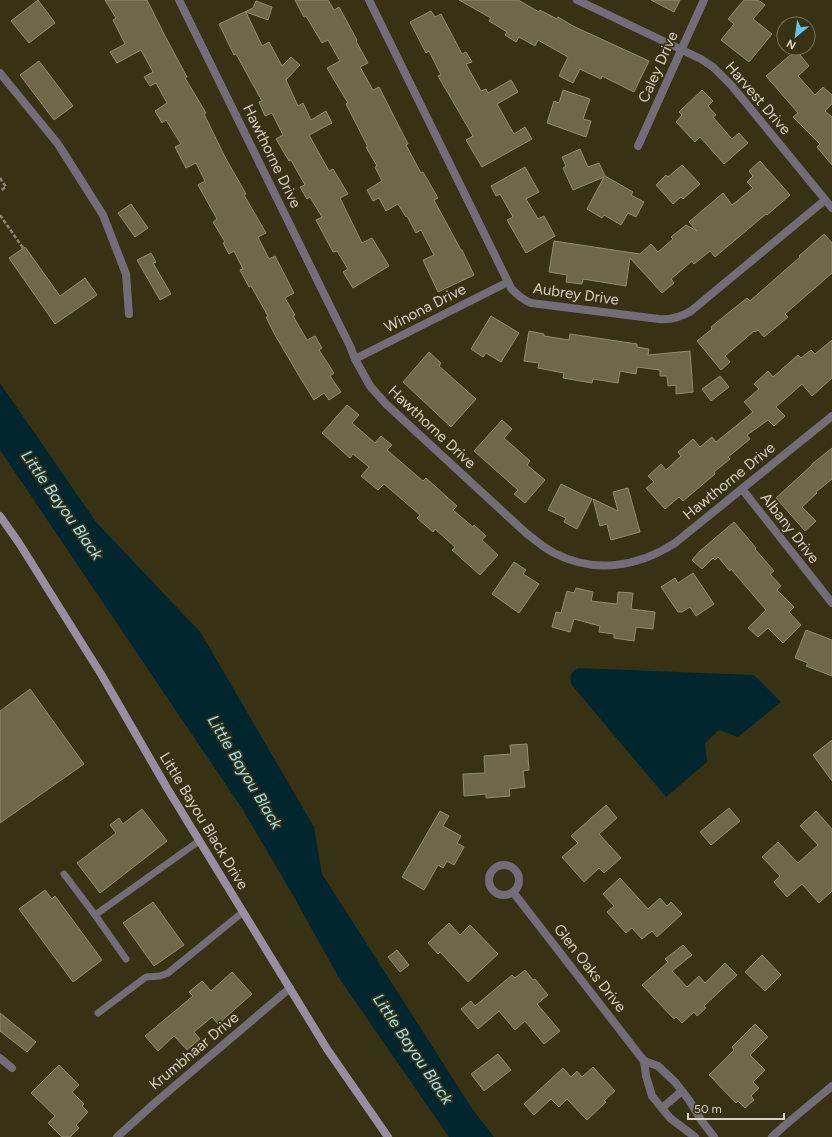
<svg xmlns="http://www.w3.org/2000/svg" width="832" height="1137" font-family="Figtree,sans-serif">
  <rect width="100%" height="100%" fill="#383215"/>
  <g fill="#02262d">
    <path d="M0,383L96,522L201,633L314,827L322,874L473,1110L494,1137H449L339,978L294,897L243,810L0,450Z"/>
    <path d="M578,668L754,675L781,702L738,737L719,730L705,743L707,762L666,797L571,684C570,675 570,673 578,668Z"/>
  </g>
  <g fill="#6e6849" stroke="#938d6d">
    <path d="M38,0L55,23L29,43L11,21Z"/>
    <path d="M105,0H147L165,36L187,77L185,78L206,113L204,114L225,157L246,194L244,195L266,233L258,237L269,259L275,256L294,293L285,298L295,315L293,316L307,340L315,336L322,348L319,350L334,373L330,376L341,392L329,400L324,393L314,400L301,379L275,335L266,317L268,316L251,286L249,287L240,270L243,269L234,251L229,254L223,243L225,242L213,222L217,219L198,185L205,181L196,163L186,168L175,147L181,144L166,120L162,123L155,111L167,103L156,83L150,86L144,77L153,72L141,50L117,63L110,52L125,44L113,20L116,18Z"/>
    <path d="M295,0H328L334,10L339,7L357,40L356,41L368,63L360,67L373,90L379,87L408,144L406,145L421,173L423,172L438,198L434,200L461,250H462L474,275L438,292L423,260L434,255L421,230L416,233L407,216L406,217L398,204L386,211L379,198L373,201L367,190L382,181L375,167L377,166L366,147H368L346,104L348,103L327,68L340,61L328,40L322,43L306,16L304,17Z"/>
    <path d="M459,0H518L539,12L540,10L557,19L558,17L573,26L649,61L634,92L602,76L601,79L580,69L573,83L559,76L568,57L538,40L535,46L519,37L516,42L505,35L507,32L489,21L491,18Z"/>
    <path d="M651,0H680L674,12Z"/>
    <path d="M744,0H758L765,5L753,19L772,34L749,62L721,40L734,24L728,19Z"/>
    <path d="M256,1L272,7L268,20L246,12L262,46L269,42L282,66L291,57L300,65L286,80L298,106L303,103L311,120L326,111L332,123L309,135L329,171L333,169L348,194L340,198L362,243L372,238L389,266L353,288L343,272L348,269L337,251L333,252L316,220L322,217L310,197L307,199L300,187L305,185L291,160L289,161L276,139L283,135L272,113L265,116L259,102L262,101L236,54L234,55L219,24L253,8Z"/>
    <path d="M431,11L435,17L441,14L462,54L466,52L472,62L466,64L481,91L486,89L488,93L511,80L518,92L497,104L514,134L525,127L532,139L482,167L466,140L473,136L438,76L441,75L429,51L426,53L410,22Z"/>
    <path d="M796,50L809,66L798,76L815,95L823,87L832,95V104L825,111L832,117V165L817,147L820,144L793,117L798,113L766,76Z"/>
    <path d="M39,61L73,106L54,120L20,75Z"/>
    <path d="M563,90L590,99L583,119L591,121L586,137L547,123L554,101L559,103Z"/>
    <path d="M702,90L713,101L708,106L716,115L713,117L732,139L739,133L748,143L724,164L700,137L695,142L676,122L682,115L679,112Z"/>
    <path d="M580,149L588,167L599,163L605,176L633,192L631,195L644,202L636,217L628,213L621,225L604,215L602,218L587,209L604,177L573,190L563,168L566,166L562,157Z"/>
    <path d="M760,161L790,195L767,215L766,214L715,257L710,251L694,264L692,261L671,279L674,283L662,293L630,258L626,286L583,279L582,284L566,282L567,275L549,272L554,241L640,254L651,244L658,252L673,239L671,237L686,225L697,231L689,222L723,193L732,205L753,188L747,182L753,176L749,171Z"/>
    <path d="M682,165L700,184L683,199L681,197L673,204L656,185L666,175L668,177Z"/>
    <path d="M525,167L539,192L526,199L538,219L544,216L555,236L526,253L507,220L513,217L500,194L496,196L491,186Z"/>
    <path d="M131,204L148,228L135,237L118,213Z"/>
    <path d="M824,234L832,243V273L785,314L788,317L764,337L758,330L755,332L754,331L725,356L730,362L721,370L697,341L712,329L711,327L747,298L750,301L800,257L799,256Z"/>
    <path d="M25,247L60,296L85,278L97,295L55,324L9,258Z"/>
    <path d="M151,253L156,262L153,263L171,294L160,300L137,260Z"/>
    <path d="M491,316L519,333L501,362L486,353L483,357L471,349Z"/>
    <path d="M529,331L544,334V336L569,340L570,334L637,344V347L649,349L648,355L690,351L693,392L676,394V385L668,386L667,376H660V370L637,367L636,374L620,371L618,383L593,379L592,383L563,378L564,373L538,368L539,363L524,361Z"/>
    <path d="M832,340V378L812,396L802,384L776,407L785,416L774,426L768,420L747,435L750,439L728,457L730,459L714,472L715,474L683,501L679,497L665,509L646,488L654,482L648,476L661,464L666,470L681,456L678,452L693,439L700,447L712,437L716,442L753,412L744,402L759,389L754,384L768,371L773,377L798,355L801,358L811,350L815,354Z"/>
    <path d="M429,352L441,363L439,366L476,399L451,427L403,382Z"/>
    <path d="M720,376L729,387L711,401L702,389Z"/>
    <path d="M347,405L359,415L352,423L375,443L381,436L392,445L387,450L423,481L426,478L437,488L457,506L453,510L473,527L474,525L486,536L482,540L498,555L480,575L452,550L455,547L435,529L433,532L417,518L420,515L384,484L378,490L361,476L369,467L353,454L350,458L322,433Z"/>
    <path d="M502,420L512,429L504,438L530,461L527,465L545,480L525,503L514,494L518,490L474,451Z"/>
    <path d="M832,448V479L816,492L817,493L802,507L816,521L805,531L776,498L812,465V464Z"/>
    <path d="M561,484L592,499L577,529L564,522L566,518L548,510Z"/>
    <path d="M628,488L640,532L611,540L607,524L600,526L593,499L618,511L613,492Z"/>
    <path d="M734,522L756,548L755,549L774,571L770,574L781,586L777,590L794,607L789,612L801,625L783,643L768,628L758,637L748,628L766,610L731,569L730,571L718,557L715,560L713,558L702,569L692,560L700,551Z"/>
    <path d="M514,562L526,570L523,574L539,584L519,613L492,594Z"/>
    <path d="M693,573L714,604L696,616L690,607L682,612H678L661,587L675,578L678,583Z"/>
    <path d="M576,588L593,592L591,601L617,604L618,592L633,593L631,609L655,612L653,629L636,627L634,641L614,638V634L599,632L600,626L574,619L570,632L552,627L556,612L561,613L567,591L574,593Z"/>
    <path d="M806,630L832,640V676L806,666L808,663L795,658Z"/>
    <path d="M30,689L84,764L0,823V711Z"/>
    <path d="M832,740V781L813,755Z"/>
    <path d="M527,744L529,770L523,771L525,787L509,789L510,796L486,798V794L464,796L463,774L485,773L484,756L511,754L510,745Z"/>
    <path d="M606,805L617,818L599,834L621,858L604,873L599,868L584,882L562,857L578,843L571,836Z"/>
    <path d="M729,808L740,821L711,845L700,832Z"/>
    <path d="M142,809L167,841L100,893L77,863L116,833L110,825L119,818L123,824Z"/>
    <path d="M440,811L449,816L443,826L461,836L457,843L464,847L454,865L447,861L443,868L438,865L424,890L402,877Z"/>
    <path d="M816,811L832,829V891L819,903L802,884L787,897L774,882L780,876L762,857L778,842L798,863L818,845L800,826Z"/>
    <path d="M620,878L648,909L660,898L667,906L671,902L682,914L657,937L652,931L642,939L632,928L626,933L607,912L614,906L603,894Z"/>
    <path d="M45,890L52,899L55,896L102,960L73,982L19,909Z"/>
    <path d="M153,902L184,945L154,966L123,923Z"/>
    <path d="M449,923L460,935L470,925L498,954L468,982L440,952L438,954L428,943Z"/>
    <path d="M683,945L692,955L672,971L687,987L699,976L705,983L725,963L737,975L704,1006L706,1008L697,1016L694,1012L682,1023L676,1017L674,1019L642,985L668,962L665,959Z"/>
    <path d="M397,950L409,965L400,972L388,957Z"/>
    <path d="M762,955L781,975L765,991L745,972Z"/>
    <path d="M525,970L533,980L535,979L548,995L537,1004L560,1031L544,1044L525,1021L515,1030L499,1011L478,1029L461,1009L471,1001L475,1006L512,975L515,978Z"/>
    <path d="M232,972L252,994L218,1024L212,1017L194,1032L200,1039L187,1050L174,1036L158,1051L145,1036L193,996L189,992L202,981L211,991Z"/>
    <path d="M0,1013L36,1042L27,1052L0,1031Z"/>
    <path d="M755,1024L768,1037L750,1055L765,1070L753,1082L759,1088L751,1096L754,1100L745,1108L738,1101L736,1103L709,1075L734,1050L732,1047Z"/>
    <path d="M498,1054L511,1070L484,1091L471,1074Z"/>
    <path d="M59,1065L79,1085L72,1092L84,1104L82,1106L88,1112L76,1125L79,1128L70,1137H62L48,1123L55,1116L31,1093Z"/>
    <path d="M593,1067L615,1091L604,1101L606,1102L587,1120L567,1099L559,1107L551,1099L534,1115L524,1104L563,1068L571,1077L577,1071L582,1077Z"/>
  </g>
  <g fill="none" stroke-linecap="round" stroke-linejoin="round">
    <g stroke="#8a866f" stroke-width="2.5" stroke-dasharray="4 2" stroke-linecap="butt">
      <path d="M0,178L6,187L0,191"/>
      <path d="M0,215L23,248"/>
    </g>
    <g stroke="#736d7a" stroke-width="7">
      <path d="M64,874L95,915L199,841"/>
      <path d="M95,915L126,959"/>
      <path d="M98,1013L146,977L160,976L168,973L243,912"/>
    </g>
    <g stroke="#736d7a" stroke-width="8">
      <path d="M179,0L330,306L350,346L355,359L370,386L386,404L526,533C535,540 544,548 554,553C595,574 638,567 675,543L832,416"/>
      <path d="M369,0L511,288C517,295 522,299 531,303L659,319C671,320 681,317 691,311L825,200"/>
      <path d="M577,0L701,59L713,67L732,86L832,208"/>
      <path d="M0,73L58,144L103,215L126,274L129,314"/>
      <path d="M638,146L688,35L704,0"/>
      <path d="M355,359L508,282"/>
      <path d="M742,489L832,603"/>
      <circle cx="504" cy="880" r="15"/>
      <path d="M513,892L644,1061L658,1066L675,1082L689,1100L701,1120L714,1137"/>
      <path d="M0,1058L12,1068"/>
      <path d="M644,1061L646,1076L652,1096L670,1118L695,1137"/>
      <path d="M662,1108L682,1091"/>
      <path d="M117,1137L157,1101L290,988"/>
    </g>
    <path stroke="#736d7a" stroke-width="8" d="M772,1137L784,1126L832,1086"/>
    <path stroke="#988ea2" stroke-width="8" d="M0,516L19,543L101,674L167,788L327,1049L388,1137"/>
  </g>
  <g text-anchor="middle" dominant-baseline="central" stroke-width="3.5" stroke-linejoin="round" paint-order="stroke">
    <g font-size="15" fill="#d5d2c1" stroke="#383215">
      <text transform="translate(658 67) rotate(-66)">Caley Drive</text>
      <text transform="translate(758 98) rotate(49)">Harvest Drive</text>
      <text transform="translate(272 156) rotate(64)">Hawthorne Drive</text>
      <text transform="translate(576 294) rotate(8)">Aubrey Drive</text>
      <text transform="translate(425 308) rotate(-27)">Winona Drive</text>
      <text transform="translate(432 427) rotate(43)">Hawthorne Drive</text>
      <text transform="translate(729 481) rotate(-39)">Hawthorne Drive</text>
      <text transform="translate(790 528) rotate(52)">Albany Drive</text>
      <text transform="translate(204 821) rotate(59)">Little Bayou Black Drive</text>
      <text transform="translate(590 968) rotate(52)">Glen Oaks Drive</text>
      <text transform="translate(194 1051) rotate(-40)">Krumbhaar Drive</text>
    </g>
    <g font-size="16" font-style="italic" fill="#9fe2f3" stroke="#383215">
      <text transform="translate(62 505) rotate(55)">Little Bayou Black</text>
      <text transform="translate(245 772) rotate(59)">Little Bayou Black</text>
      <text transform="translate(413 1049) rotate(56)">Little Bayou Black</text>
    </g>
  </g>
  <g transform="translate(796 36) rotate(209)"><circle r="19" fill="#383215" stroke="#77725a"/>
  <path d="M0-3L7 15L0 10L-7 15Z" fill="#64c5ee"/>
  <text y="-6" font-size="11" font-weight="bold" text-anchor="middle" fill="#d5d2c1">N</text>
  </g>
  <path d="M688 1113v6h96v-6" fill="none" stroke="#d5d2c1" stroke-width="2"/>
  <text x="694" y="1113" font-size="12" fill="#d5d2c1" stroke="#383215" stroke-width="3" paint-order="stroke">50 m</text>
</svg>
